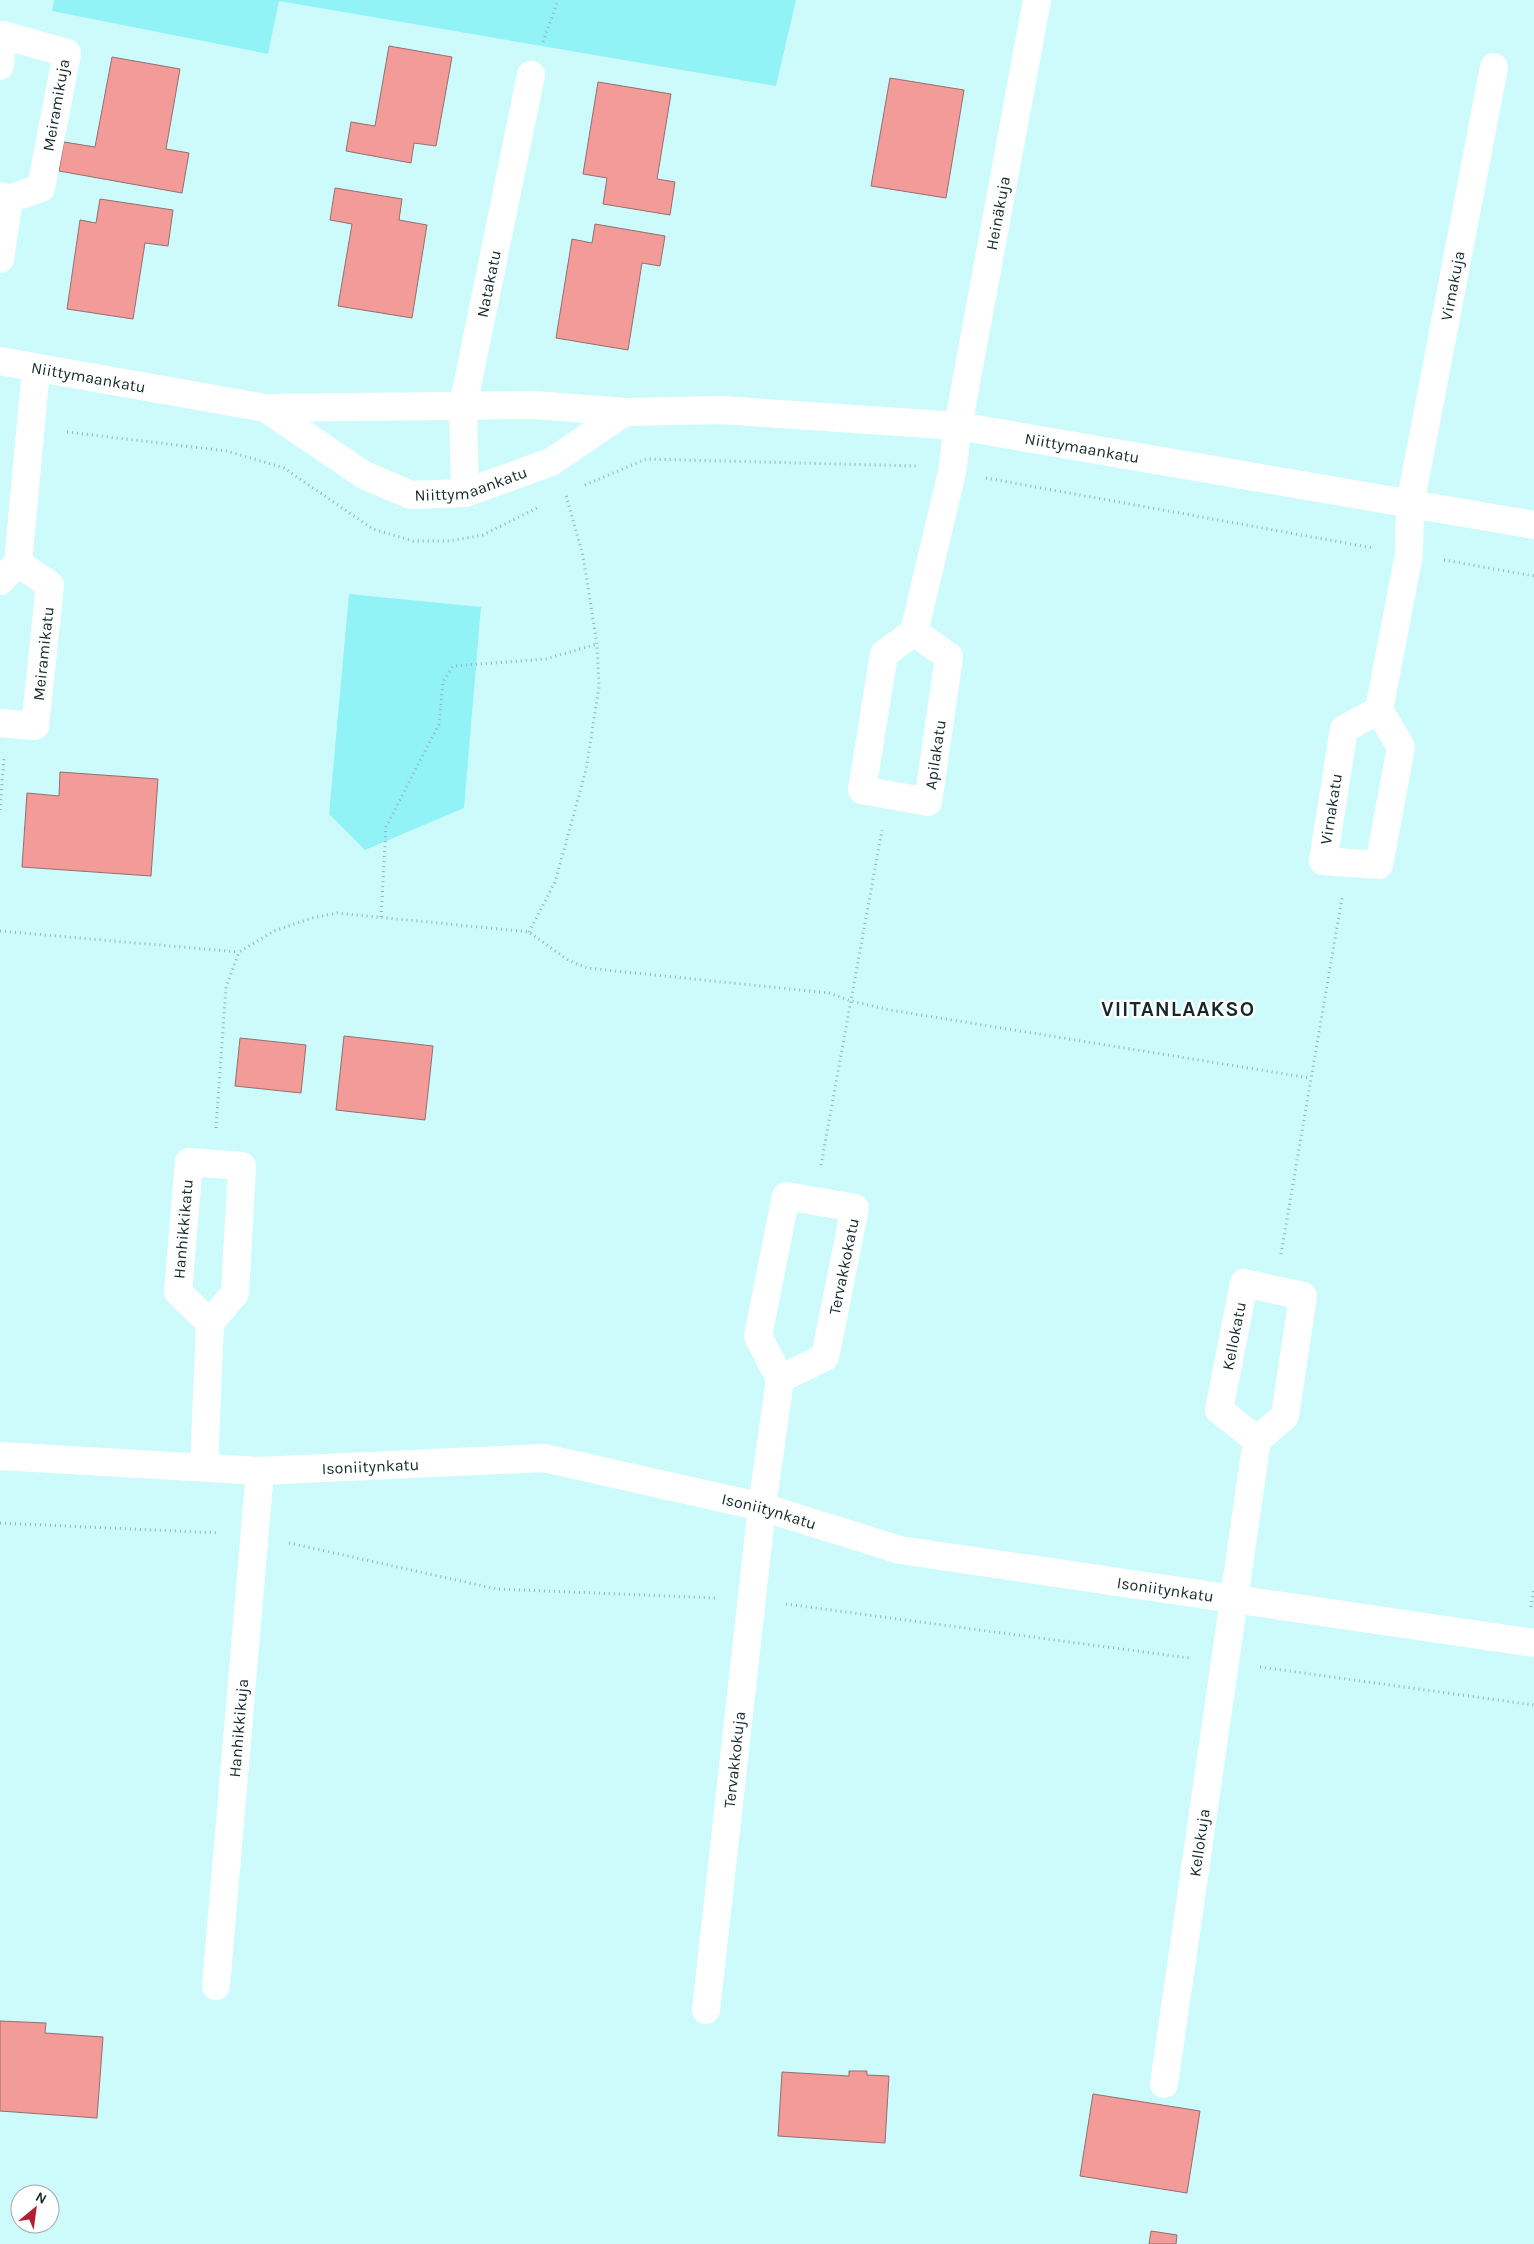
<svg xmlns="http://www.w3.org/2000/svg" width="1534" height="2244" font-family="Karla,sans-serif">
  <rect width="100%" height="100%" fill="#cdfbfc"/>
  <g fill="#92f3f6">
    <path d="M54,0H796L776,86L279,1L268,54L52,11Z"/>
    <path d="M349,594L481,607L464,808L365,850L329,814Z"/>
  </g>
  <g fill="#f29b99" stroke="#946f6d">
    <path d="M389,46L452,57L436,146L414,143L411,163L346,151L351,122L375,126Z"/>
    <path d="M112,57L180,69L166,149L189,153L182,193L59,171L64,142L95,147Z"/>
    <path d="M890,78L964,90L946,198L871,186Z"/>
    <path d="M598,82L671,94L657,179L675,182L670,215L603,204L607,178L583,174Z"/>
    <path d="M335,188L402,199L399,220L427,225L412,318L338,306L352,224L330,220Z"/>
    <path d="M100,199L173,210L168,246L145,243L133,319L67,309L80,220L96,223Z"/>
    <path d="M595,224L665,236L660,266L642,263L628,350L556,338L572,239L592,243Z"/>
    <path d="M60,772L158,779L151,876L22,867L27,793L59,796Z"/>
    <path d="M344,1036L433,1046L425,1120L336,1110Z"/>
    <path d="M240,1038L306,1045L301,1093L235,1086Z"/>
    <path d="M0,2021L46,2023L45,2033L103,2037L97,2118L0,2111Z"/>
    <path d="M849,2071H867V2075L889,2076L885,2143L778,2136L782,2072L849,2076Z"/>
    <path d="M1093,2094L1200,2111L1187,2193L1080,2176Z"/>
    <path d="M1151,2231L1177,2235L1176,2244H1149Z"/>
  </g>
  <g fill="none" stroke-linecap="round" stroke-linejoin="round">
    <g stroke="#90b5b5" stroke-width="3" stroke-dasharray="1 4" stroke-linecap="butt">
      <path d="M543,42L558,0"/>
      <path d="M67,432L227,451L284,468L373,529L413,541H449L483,535L539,507"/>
      <path d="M986,478L1373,548"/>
      <path d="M585,485L646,459L916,466"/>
      <path d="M1444,560L1534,576"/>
      <path d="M0,810L4,758"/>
      <path d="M381,917L386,827L439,724L443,682L453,666L546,659L597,644"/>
      <path d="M0,931L239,952"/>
      <path d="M529,932L555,882L586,770L599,687L597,644L583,556L566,495"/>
      <path d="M216,1128L226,987L239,952L274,931L312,918L337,913L529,932L568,960L587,968L829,993L851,1001L890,1010L1310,1078"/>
      <path d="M821,1165L882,830"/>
      <path d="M1281,1254L1342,898"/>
      <path d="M0,1523L219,1533"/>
      <path d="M289,1543L497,1589L715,1598"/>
      <path d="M786,1604L1189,1658"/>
      <path d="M1531,1607L1534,1588"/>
      <path d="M1260,1667L1534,1705"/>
    </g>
    <g stroke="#fff" stroke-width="28">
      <path d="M0,66L3,35L67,53L41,188L9,199L0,196"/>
      <path d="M0,259L9,199"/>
      <path id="s1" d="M0,361L265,408L534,405L625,412L722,410L958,426L1534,525"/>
      <path id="s2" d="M265,408L364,475L411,495L465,493L551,462L625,412"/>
      <path id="s3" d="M465,493L463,406L531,75"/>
      <path d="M0,581L18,563L36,369"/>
      <path id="s4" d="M914,632L884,654L862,790L928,802L949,657L914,632L952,472L958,426L1037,0"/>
      <path id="s5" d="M1379,710L1344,729L1323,861L1379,865L1401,747L1379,710L1409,554L1410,505L1494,67"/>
      <path id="s6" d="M0,723L35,726L50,585L18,563"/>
      <path id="s7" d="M0,1456L260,1471L544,1458L762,1507L900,1550L1534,1643"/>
      <path d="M204,1467L210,1323L235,1293L242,1166L189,1162L178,1292L210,1323"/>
      <path id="s8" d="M216,1986L260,1471"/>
      <path id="s9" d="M706,2010L762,1507L780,1379L825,1357L855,1208L786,1196L758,1336L780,1379"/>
      <path id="s10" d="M1164,2084L1257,1440L1285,1416L1303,1296L1244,1283L1219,1410L1257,1440"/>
    </g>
  </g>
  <g text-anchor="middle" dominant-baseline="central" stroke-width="4.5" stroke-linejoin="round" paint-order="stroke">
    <g font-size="16" fill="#162828" stroke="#fff">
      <text transform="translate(56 105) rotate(-80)">Meiramikuja</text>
      <text stroke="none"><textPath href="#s4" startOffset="859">Heinäkuja</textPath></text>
      <text stroke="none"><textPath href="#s3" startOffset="212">Natakatu</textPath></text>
      <text stroke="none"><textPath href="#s5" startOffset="824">Virnakuja</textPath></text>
      <text stroke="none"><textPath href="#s1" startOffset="90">Niittymaankatu</textPath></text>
      <text stroke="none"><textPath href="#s1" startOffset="1089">Niittymaankatu</textPath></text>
      <text stroke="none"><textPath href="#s2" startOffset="232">Niittymaankatu</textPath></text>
      <text stroke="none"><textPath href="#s6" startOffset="108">Meiramikatu</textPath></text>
      <text stroke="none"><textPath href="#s4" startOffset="290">Apilakatu</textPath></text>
      <text transform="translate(1331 809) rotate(-81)">Virnakatu</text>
      <text transform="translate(183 1229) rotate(-85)">Hanhikkikatu</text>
      <text stroke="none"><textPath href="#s9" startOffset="778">Tervakkokatu</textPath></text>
      <text transform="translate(1234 1336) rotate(-79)">Kellokatu</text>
      <text stroke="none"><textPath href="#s7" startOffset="371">Isoniitynkatu</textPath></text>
      <text stroke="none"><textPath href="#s7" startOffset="776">Isoniitynkatu</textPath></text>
      <text stroke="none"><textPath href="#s7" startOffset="1181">Isoniitynkatu</textPath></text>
      <text stroke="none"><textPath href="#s8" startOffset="259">Hanhikkikuja</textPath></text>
      <text stroke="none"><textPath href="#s9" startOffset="252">Tervakkokuja</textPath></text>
      <text stroke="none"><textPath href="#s10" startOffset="244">Kellokuja</textPath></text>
    </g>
    <g font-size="21" font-weight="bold" letter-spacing="1" fill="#162828" stroke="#fff">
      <text x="1178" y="1009">VIITANLAAKSO</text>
    </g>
  </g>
  <g transform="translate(35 2209) rotate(29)"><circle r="24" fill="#ffffff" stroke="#a2a9a9"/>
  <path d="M0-4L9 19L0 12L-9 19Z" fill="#b21f31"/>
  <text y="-8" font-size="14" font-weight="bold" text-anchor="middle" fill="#162828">N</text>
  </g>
</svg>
